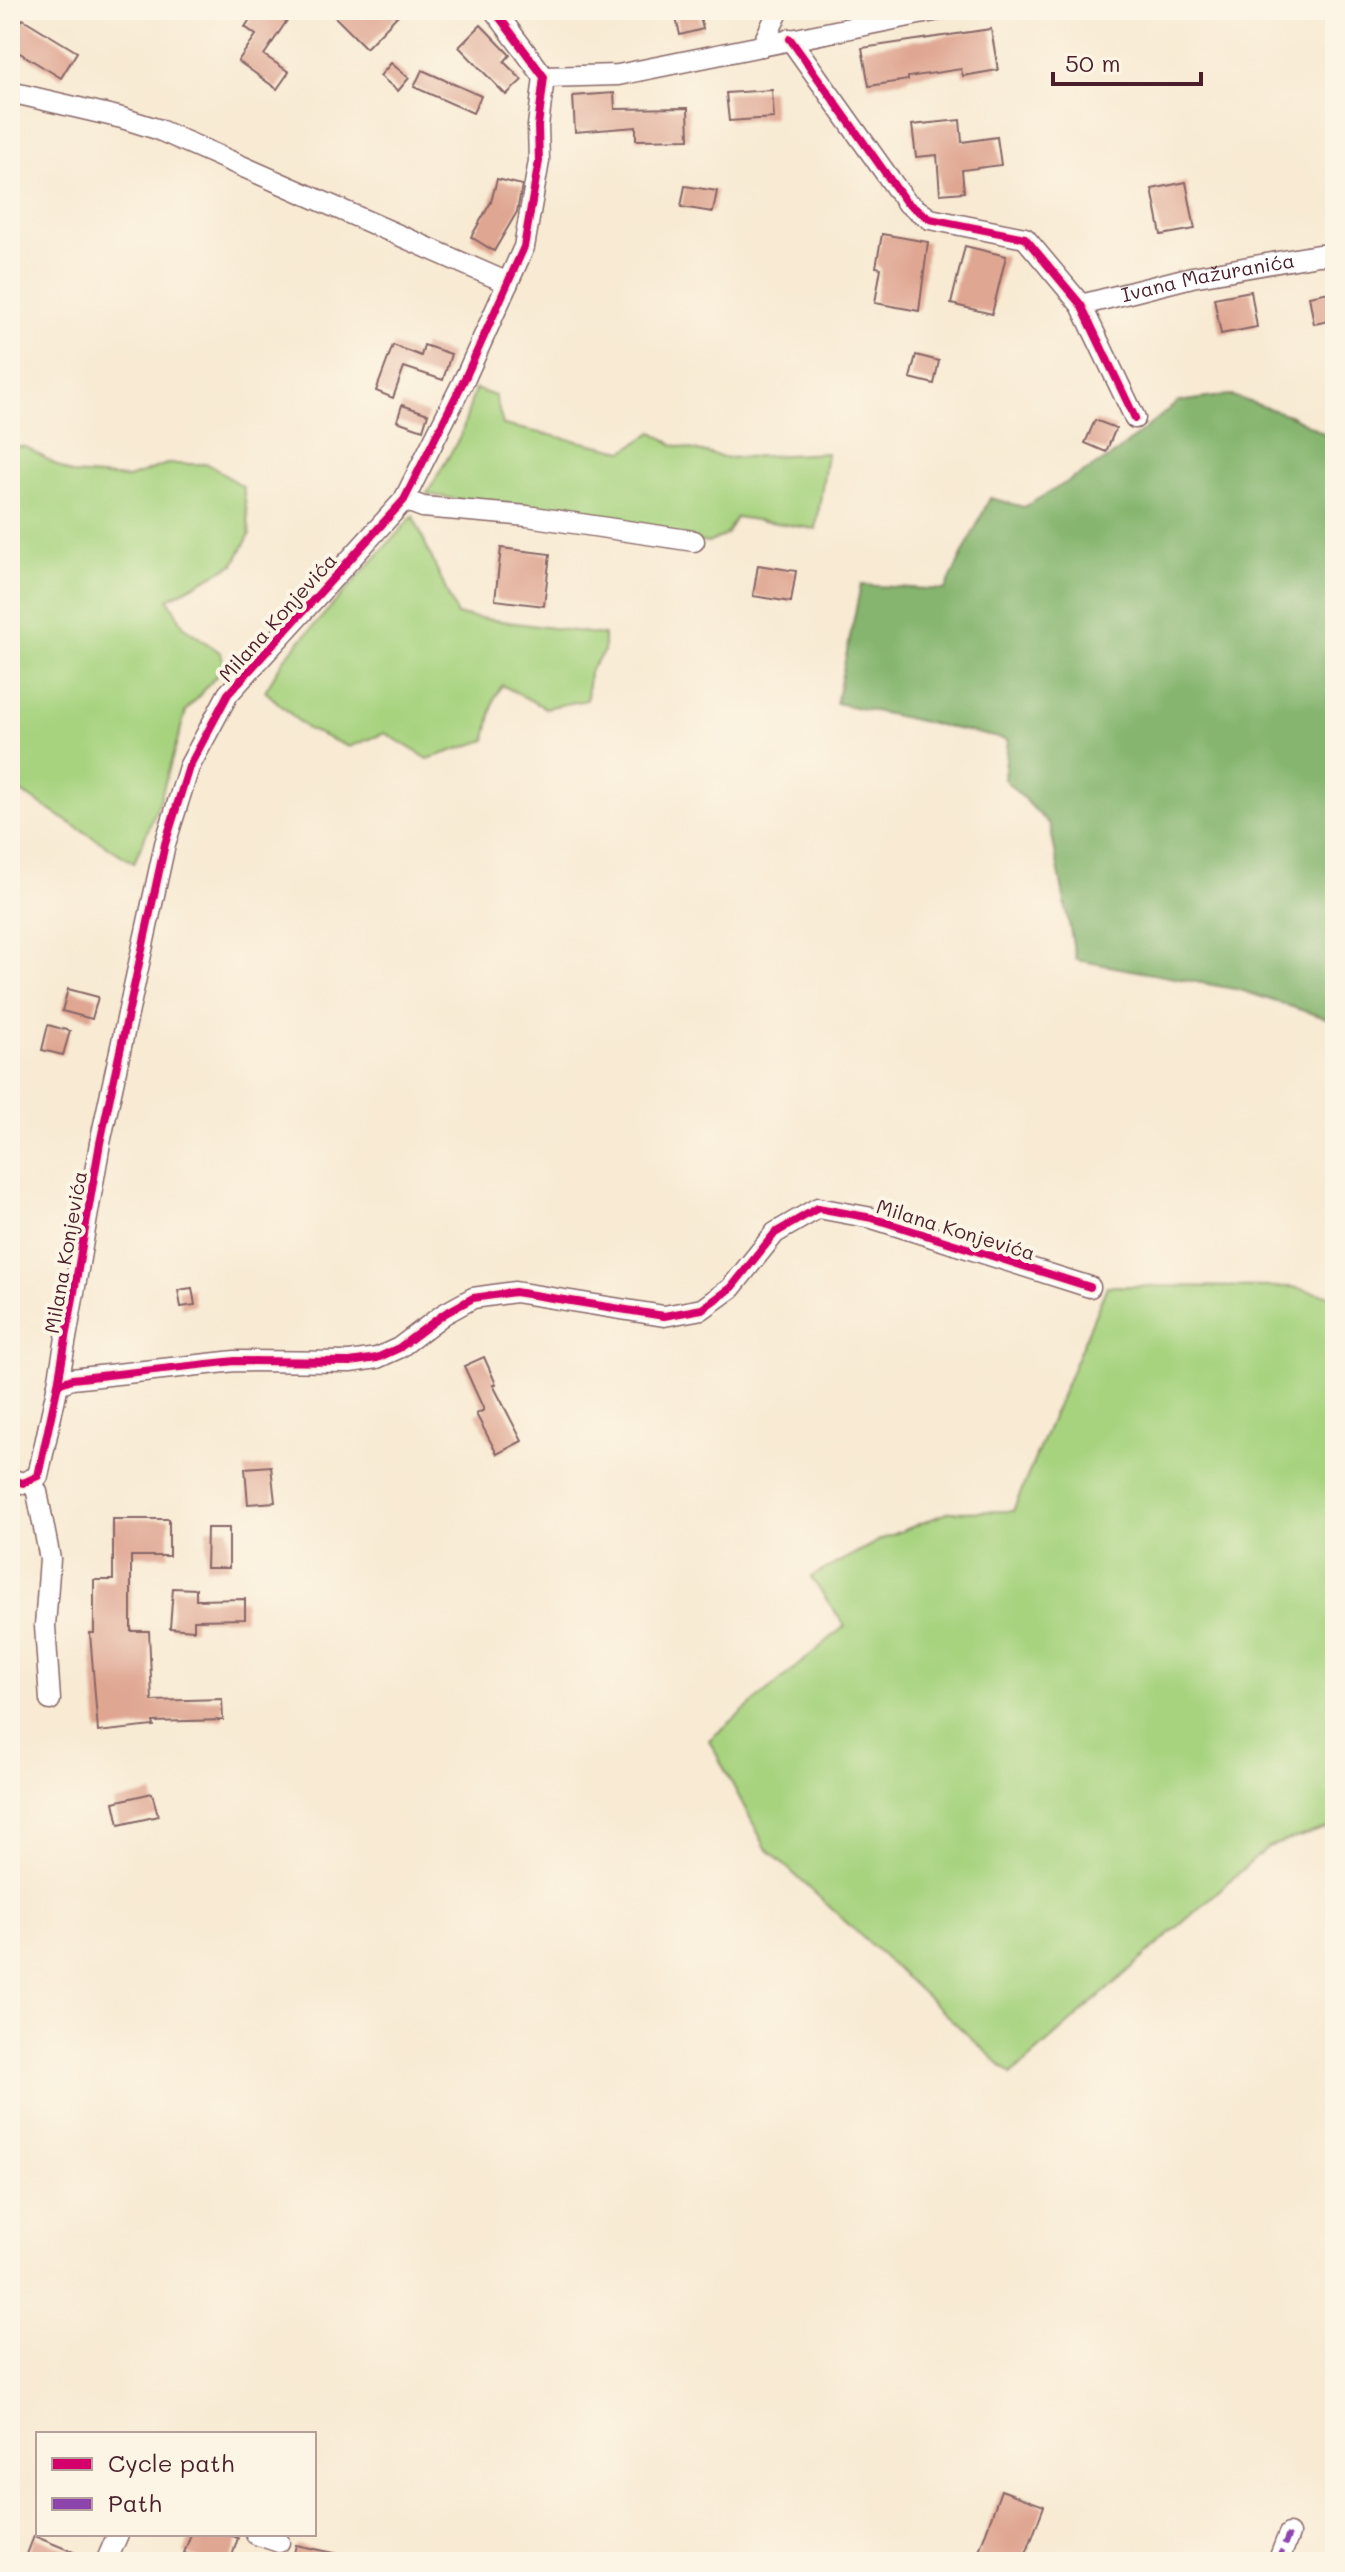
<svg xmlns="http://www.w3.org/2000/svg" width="1345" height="2572" font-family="Mali,sans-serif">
  <rect width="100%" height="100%" fill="#fcf5e5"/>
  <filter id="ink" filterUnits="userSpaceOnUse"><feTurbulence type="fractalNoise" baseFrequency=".0125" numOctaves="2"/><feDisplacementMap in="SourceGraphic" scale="16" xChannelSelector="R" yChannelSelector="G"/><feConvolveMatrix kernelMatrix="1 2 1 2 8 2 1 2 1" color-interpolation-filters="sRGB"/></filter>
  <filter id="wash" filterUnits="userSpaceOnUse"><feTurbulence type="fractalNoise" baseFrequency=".006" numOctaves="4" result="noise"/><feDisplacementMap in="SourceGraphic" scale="32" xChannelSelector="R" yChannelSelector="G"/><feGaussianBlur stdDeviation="1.8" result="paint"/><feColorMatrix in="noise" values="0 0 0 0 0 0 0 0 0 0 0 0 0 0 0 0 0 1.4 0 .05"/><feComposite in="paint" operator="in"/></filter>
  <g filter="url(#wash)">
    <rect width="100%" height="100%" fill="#f8ead3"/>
    <g fill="#a7d37f" stroke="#787955" stroke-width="2">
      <path d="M475,389L495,396L503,425L624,451L653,432L674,445L726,458L827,453L816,529L736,517L726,535L708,543L427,494L461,435Z"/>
      <path d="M10,446L26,447L72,474L128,478L167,464H208L243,487L250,534L234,564L168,599L184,627L221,653L224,667L186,711L159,803L134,863L10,785Z"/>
      <path d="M413,516L457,615L604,635V651L589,672L587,700L545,708L502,685L494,699L486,740L428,759L385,733L349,747L307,729L265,691L284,659Z"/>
      <path d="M1107,1286L1293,1287L1335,1297V1825L1268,1847L1011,2075L766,1848L709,1740L845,1626L811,1577L882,1539L949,1512L1013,1511Z"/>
    </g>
    <path fill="#85b56e" stroke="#686a4c" stroke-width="2" d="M1229,395L1289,415L1335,439V1021L1240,990L1076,960L1050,825L1004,779L1008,740L836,703L861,585L945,590L990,498L1024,507L1112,456L1178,402Z"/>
    <g id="blocks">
      <g fill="#dfa692">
        <path d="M256,10H294L264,55L289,72L277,89L238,61L256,35L245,27Z"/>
        <path d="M328,10H403L366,48Z"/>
        <path d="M674,10H698L703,29L680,35Z"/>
        <path d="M23,19L77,52L61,78L10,47V34Z"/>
        <path d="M481,25L510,55L504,62L522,80L506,95L459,47Z"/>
        <path d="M991,29L998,70L963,76L961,69L908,77V80L869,86L862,48Z"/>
        <path d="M391,63L409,78L398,91L380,76Z"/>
        <path d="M422,70L481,96L473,113L414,87Z"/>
        <path d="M772,90L774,118L729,121L726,93Z"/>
        <path d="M614,93L615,109L688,108L689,139L636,140V127L575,132L573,96Z"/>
        <path d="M960,120L962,142L997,137L1001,165L962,170L964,192L940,194L937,155L916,157L912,125Z"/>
        <path d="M497,179L522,185L517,212L494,251L471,237L491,202Z"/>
        <path d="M1186,182L1195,229L1161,235L1152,189Z"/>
        <path d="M685,186L717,191L713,212L681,207Z"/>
        <path d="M882,234L928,242L919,311L875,303L881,268L876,267Z"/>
        <path d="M965,246L1006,256L992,314L951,304Z"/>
        <path d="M1251,291L1257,327L1221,334L1214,298Z"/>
        <path d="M1335,291V320L1314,324L1309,296Z"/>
        <path d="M393,345L421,356L424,345L451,354L443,380L404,367L393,398L376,391Z"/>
        <path d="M916,355L939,361L934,384L910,378Z"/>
        <path d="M402,405L428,414L423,430L397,421Z"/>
        <path d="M1095,420L1116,428L1106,452L1085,443Z"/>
        <path d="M501,548L550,554L544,606L495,600Z"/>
        <path d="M758,565L796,571L791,602L753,596Z"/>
        <path d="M68,989L98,997L92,1019L62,1011Z"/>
        <path d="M48,1025L70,1031L63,1055L42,1050Z"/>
        <path d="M192,1288L195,1305L181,1307L178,1290Z"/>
        <path d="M484,1357L496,1384L493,1385L522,1441L497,1454L476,1414L484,1410L464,1366Z"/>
        <path d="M271,1466L275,1502L248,1504L245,1468Z"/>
        <path d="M113,1519H169V1556H131V1631H149L152,1701L222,1699L223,1720L153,1722L154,1726L98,1732L90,1633H94V1580H113Z"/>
        <path d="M207,1528H229V1568H206Z"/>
        <path d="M173,1588L196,1589V1600L245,1599V1619L194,1620V1630L170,1628Z"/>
        <path d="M152,1793L158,1816L119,1825L114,1802Z"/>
        <path d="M1001,2490L1044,2506L1023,2562H975Z"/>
        <path d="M191,2534H227L238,2538L230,2562H209L184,2553Z"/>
        <path d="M34,2536L93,2560V2562H24Z"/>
        <path d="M296,2545L344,2555L343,2562H292Z"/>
      </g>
    </g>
  </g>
  <g filter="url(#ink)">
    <use href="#blocks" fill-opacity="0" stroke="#876666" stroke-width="2"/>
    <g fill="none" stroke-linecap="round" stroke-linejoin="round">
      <defs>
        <g id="minor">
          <path d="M790,39L906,202L930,219L1025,238L1081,305L1135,418"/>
          <path d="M762,46L779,10"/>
          <path d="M544,77L618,75L939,10"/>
          <path d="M10,92L122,118L157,129L508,283"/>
          <path id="s1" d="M1081,305L1192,277L1318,255H1335"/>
          <path d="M404,500L423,507L527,516L694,541"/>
          <path d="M58,1384L100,1143L165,844L189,767L228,694L404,500L466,376L524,247L539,161L538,126L544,77L494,10"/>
          <path d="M10,1479L23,1483L38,1476L58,1384L72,1379L235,1361L350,1362L377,1358L399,1348L444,1314L473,1298L515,1292L664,1316L702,1309L731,1288L775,1233L818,1208L872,1218L1090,1287"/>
          <path d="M31,1481L37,1492L50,1559L45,1626L50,1700"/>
          <path d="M256,2534L279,2542"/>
          <path d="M106,2562L118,2534"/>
          <path d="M1278,2562L1289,2534"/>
        </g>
      </defs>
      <use href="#minor" stroke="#876666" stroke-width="23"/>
      <use href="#minor" stroke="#fff" stroke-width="20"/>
      <path stroke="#8e44ad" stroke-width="6" stroke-dasharray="12 6" stroke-linecap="butt" d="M1278,2562L1289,2534"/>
      <defs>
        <g id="cycleway">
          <path d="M790,39L906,202L930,219L1025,238L1081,305L1135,418"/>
          <path d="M58,1384L100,1143L165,844L189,767L228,694L404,500L466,376L524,247L539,161L538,126L544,77L494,10"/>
          <path d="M10,1479L23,1483L38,1476L58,1384L72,1379L235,1361L350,1362L377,1358L399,1348L444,1314L473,1298L515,1292L664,1316L702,1309L731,1288L775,1233L818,1208L872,1218L1090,1287"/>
        </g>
      </defs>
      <use href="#cycleway" stroke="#fcf5e5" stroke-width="13"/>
      <use href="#cycleway" stroke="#d6006c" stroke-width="8"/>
    </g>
  </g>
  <g text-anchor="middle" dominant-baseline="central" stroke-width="8" stroke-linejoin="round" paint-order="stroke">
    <g font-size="20" fill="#4a1f2b" stroke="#fcf5e5">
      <text stroke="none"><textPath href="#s1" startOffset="130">Ivana Mažuranića</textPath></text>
      <text transform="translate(277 617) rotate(-48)">Milana Konjevića</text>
      <text transform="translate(956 1229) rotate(17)">Milana Konjevića</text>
      <text transform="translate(65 1252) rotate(-80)">Milana Konjevića</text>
    </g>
  </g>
  <rect width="1345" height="2572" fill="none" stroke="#fcf5e5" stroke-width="40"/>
  <rect x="36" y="2432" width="280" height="104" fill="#fcf5e5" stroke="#b59f9b" stroke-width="2"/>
  <rect x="52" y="2458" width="40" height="12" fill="#d6006c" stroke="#b59f9b" stroke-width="2"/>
  <text x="108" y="2472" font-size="24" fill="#4a1f2b">Cycle path</text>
  <rect x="52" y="2498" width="40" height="12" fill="#8e44ad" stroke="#b59f9b" stroke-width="2"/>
  <text x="108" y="2512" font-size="24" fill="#4a1f2b">Path</text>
  <path d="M1053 72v12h148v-12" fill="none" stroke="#4a1f2b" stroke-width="4"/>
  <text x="1065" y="72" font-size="24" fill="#4a1f2b" stroke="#fcf5e5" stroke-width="6" paint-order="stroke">50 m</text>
</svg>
